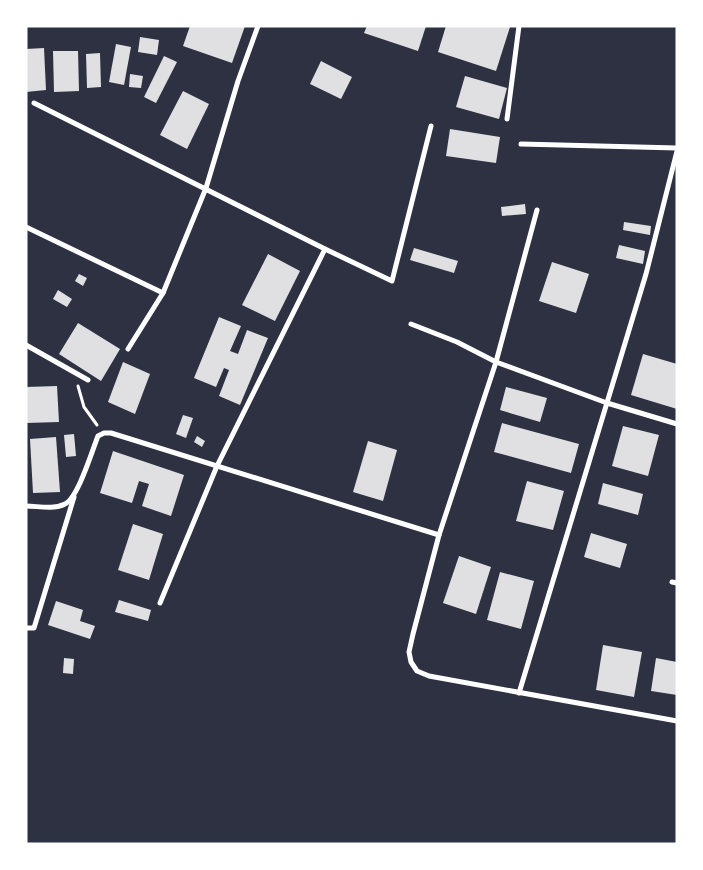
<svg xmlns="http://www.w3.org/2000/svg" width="703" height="870" font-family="Helvetica,sans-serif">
  <rect width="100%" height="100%" fill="#2d3142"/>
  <g fill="#e0e0e3">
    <path d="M190,26H245L232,63L183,46Z"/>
    <path d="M367,26H426L418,51L364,33Z"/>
    <path d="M446,26L510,27L496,71L438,52Z"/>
    <path d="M140,37L159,40L157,55L138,52Z"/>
    <path d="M116,44L131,47L124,85L109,82Z"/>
    <path d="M44,48L46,90L26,92V49Z"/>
    <path d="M53,51H78L79,91L54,92Z"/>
    <path d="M100,53L101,87L87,88L86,54Z"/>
    <path d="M164,56L177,62L156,103L144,97Z"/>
    <path d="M321,61L352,77L341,99L310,84Z"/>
    <path d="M130,74L143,76L141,88L129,87Z"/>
    <path d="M465,76L507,88L499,119L456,107Z"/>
    <path d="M183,91L209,104L187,149L160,135Z"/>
    <path d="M450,129L500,137L496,163L446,156Z"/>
    <path d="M525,204L526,214L502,216L501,207Z"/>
    <path d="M624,222L651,226L650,235L623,230Z"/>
    <path d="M619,245L645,251L643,264L616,258Z"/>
    <path d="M414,248L458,261L454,273L410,260Z"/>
    <path d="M268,254L300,271L275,321L242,305Z"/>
    <path d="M552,262L589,274L576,313L539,301Z"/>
    <path d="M79,274L87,278L83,286L75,281Z"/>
    <path d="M58,290L72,299L67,307L53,299Z"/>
    <path d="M219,317L241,326L230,351L238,354L247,330L268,338L240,405L219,396L229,370L224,368L216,387L194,378Z"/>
    <path d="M78,323L120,349L101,381L59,354Z"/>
    <path d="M643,354L677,364V409L631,395Z"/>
    <path d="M123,362L150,374L135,414L108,402Z"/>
    <path d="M57,386L59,422L26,423V387Z"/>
    <path d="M506,387L547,398L540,422L500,410Z"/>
    <path d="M183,415L193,418L186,438L176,434Z"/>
    <path d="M502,423L579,444L571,473L494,452Z"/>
    <path d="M623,426L659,435L648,476L612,466Z"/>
    <path d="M74,434L76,456L66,457L64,435Z"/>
    <path d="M197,436L205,441L202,447L194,442Z"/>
    <path d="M56,437L60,492L33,493L30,439Z"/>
    <path d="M368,441L397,450L383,501L353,492Z"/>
    <path d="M113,451L184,475L171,516L142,506L149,484L139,481L132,503L100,493Z"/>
    <path d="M527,481L564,491L553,530L516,521Z"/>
    <path d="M603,483L643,494L638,515L598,504Z"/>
    <path d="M133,524L163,534L149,580L118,570Z"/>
    <path d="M591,533L627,544L620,568L584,557Z"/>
    <path d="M459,556L491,567L476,614L443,603Z"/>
    <path d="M500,572L534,581L521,629L487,620Z"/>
    <path d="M119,600L151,610L148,621L115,612Z"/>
    <path d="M56,601L83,610L80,621L95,626L90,639L48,625Z"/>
    <path d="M603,645L642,652L634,697L596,690Z"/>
    <path d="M64,658L74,659L73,674L63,673Z"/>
    <path d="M656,658L677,662V695L651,691Z"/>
  </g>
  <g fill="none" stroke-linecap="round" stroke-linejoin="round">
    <path stroke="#fff" stroke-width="3" d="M78,386L84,407L97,425"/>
    <g stroke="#fff" stroke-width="5">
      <path d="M34,103L325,249L392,281L431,126"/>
      <path d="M507,119L519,26"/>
      <path d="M521,144L677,148"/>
      <path d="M537,210L496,362L439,535L413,634L409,652L411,662L417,671L429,676L677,721"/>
      <path d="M26,227L163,293"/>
      <path d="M411,324L457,342L496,362L607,403L677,424"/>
      <path d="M26,345L88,380"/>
      <path d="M128,349L163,293L206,188L238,81L258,26"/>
      <path d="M26,506C38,506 53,510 65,504C78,498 92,451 98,436L104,433H111L439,535"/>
      <path d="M672,582L677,583"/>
      <path d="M160,603L217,466L325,249"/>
      <path d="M26,628H34L74,497"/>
      <path d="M519,693L646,274L677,151"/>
    </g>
  </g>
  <rect width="703" height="870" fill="none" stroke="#ffffff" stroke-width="55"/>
</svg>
